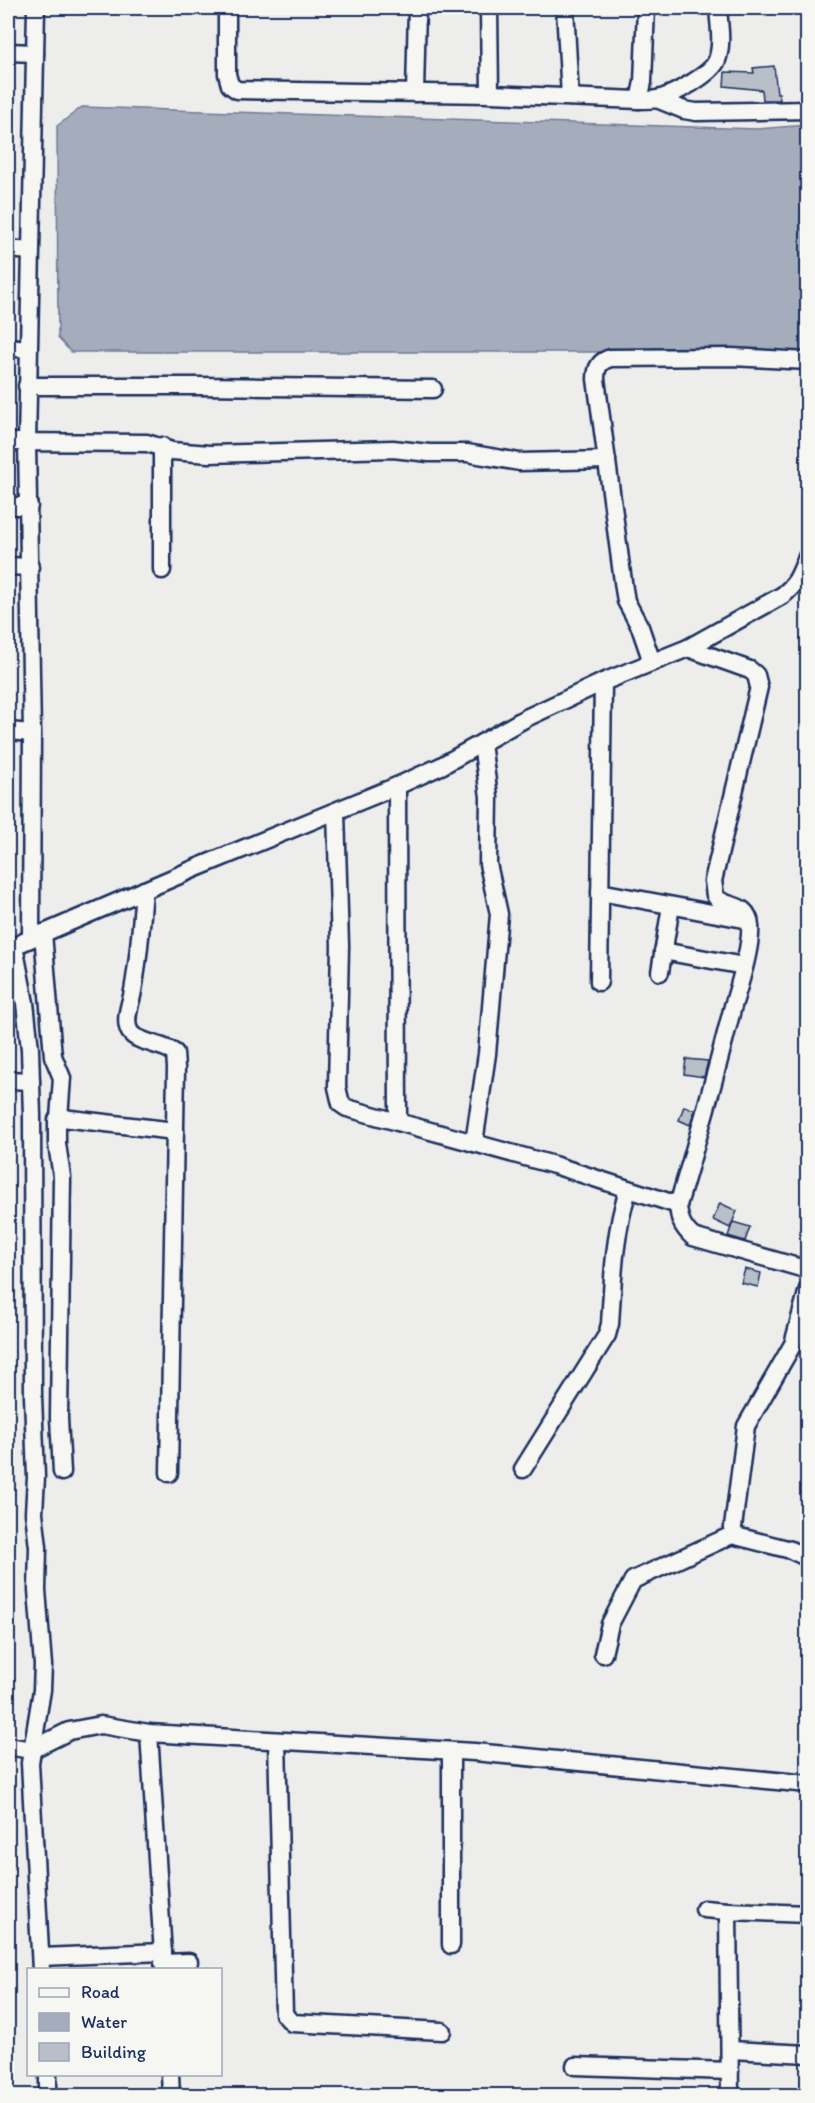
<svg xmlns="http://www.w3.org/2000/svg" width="815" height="2103" font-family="Itim,sans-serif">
  <rect width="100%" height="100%" fill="#edeeec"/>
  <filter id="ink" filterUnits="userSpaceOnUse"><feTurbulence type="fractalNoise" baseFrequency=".0167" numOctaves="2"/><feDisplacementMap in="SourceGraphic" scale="12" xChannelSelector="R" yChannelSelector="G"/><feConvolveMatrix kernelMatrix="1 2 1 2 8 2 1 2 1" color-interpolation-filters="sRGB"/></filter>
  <g filter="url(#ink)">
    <path fill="#a5acbc" stroke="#6e7a96" stroke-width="1.5" d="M82,107L757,129L807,125V352H71L58,338L57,126Z"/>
    <g fill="#b9bfc8" stroke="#1b2f5e" stroke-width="1.5">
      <path d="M774,66L777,93H779L780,100H763L762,90L724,86L725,72L754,73L753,68Z"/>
      <path d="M686,1059L708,1061L704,1077L684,1074Z"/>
      <path d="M684,1106L695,1110L690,1125L679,1120Z"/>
      <path d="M720,1203L737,1211L730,1228L713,1220Z"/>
      <path d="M733,1222L750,1227L745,1241L728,1236Z"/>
      <path d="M745,1269L761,1273L758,1287L741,1283Z"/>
    </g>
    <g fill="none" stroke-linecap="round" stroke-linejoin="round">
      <defs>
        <g id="minor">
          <path d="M227,8V74L230,85L237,90L490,94L639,100C646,100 652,100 658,99C673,95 712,74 717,60C723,44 719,24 718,8"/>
          <path d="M489,8L490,94"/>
          <path d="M565,8L570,97"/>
          <path d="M8,52L35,53"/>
          <path d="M415,93L417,8"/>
          <path d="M657,99L684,110L696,112L808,110"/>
          <path d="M639,100L643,82L646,8"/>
          <path d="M8,249L30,251"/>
          <path d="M8,347L28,349"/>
          <path d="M27,386H196L433,389"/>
          <path d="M8,442L147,443L172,451L209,454L393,449L429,453H467L520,462L607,460"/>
          <path d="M162,446V570"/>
          <path d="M8,506H29"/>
          <path d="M8,566L30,567"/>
          <path d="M688,648L750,670L756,675L759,687L713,881C714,885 714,891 715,895C722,910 748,899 750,926C752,946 739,986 733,1006C716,1073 698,1139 678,1205C679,1219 682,1227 693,1237L808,1270"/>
          <path d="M652,662L640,627L626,601L624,589L596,379C596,368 599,361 611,358L731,357L808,361"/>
          <path d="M8,731L32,733"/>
          <path d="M397,786L398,1122"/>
          <path d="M336,812L340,946L337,1087L341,1104L347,1108L554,1165L678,1205"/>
          <path d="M144,890C141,926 139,961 132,996C129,1007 124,1022 130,1032C137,1043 164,1044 175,1053L176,1068L169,1473"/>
          <path d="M600,892L749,920"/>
          <path d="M43,933L53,1056L62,1078L59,1118"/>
          <path d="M31,938L32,733L27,443L36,8"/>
          <path d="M21,943L196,868L397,786L441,766L526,718L603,682L688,648L783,595C799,582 800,573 808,555"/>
          <path d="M14,946L25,1003L30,1049L32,1116L33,1396L36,1477L34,1513L38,1547L37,1590L43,1665L42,1690L30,1763L41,1970"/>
          <path d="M663,951L744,966"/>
          <path d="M660,972L671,906"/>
          <path d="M599,982L603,682"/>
          <path d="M8,1080L31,1081"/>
          <path d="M474,1143L487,1054L499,914L488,864L489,797L482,743"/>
          <path d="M808,1289L793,1344L746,1426L732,1535L791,1550L808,1558"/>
          <path d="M523,1469L607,1335L610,1324C613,1278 614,1234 628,1190"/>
          <path d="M62,1472L59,1418L62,1177L57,1144V1120L62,1118L175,1131"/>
          <path d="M603,1654L610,1624L633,1580L732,1535"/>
          <path d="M149,1733L164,1970"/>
          <path d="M277,1741L284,2014L292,2023L442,2031"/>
          <path d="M8,1746L31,1750L69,1731L101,1725L149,1733L474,1752L808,1784"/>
          <path d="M451,1751V1945"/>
          <path d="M704,1909L728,1911"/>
          <path d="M41,1957L163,1952"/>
          <path d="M163,1963L189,1962"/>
          <path d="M730,2050L808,2054"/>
          <path d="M575,2066L730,2071"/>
          <path d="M48,2074V2096"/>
          <path d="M170,2074L171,2096"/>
          <path d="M730,2096L728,1911L808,1914"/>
        </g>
      </defs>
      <use href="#minor" stroke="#1b2f5e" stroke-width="21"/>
      <use href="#minor" stroke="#f6f6f2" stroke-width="16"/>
    </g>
  </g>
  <rect width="815" height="2103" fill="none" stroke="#f6f6f2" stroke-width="30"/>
  <rect x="15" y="15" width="785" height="2073" fill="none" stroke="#1b2f5e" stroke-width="2" filter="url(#ink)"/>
  <rect x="27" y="1968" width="195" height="108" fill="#f6f6f2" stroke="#9ea6b7" stroke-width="1.5"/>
  <rect x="39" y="1988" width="30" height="9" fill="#f6f6f2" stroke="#9ea6b7" stroke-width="1.5"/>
  <text x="81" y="1998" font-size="18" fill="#1b2f5e">Road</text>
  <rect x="39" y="2013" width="30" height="18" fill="#a5acbc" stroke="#9ea6b7" stroke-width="1.5"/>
  <text x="81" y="2028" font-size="18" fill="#1b2f5e">Water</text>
  <rect x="39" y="2043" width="30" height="18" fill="#b9bfc8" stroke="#9ea6b7" stroke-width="1.5"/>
  <text x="81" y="2058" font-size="18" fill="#1b2f5e">Building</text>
</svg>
